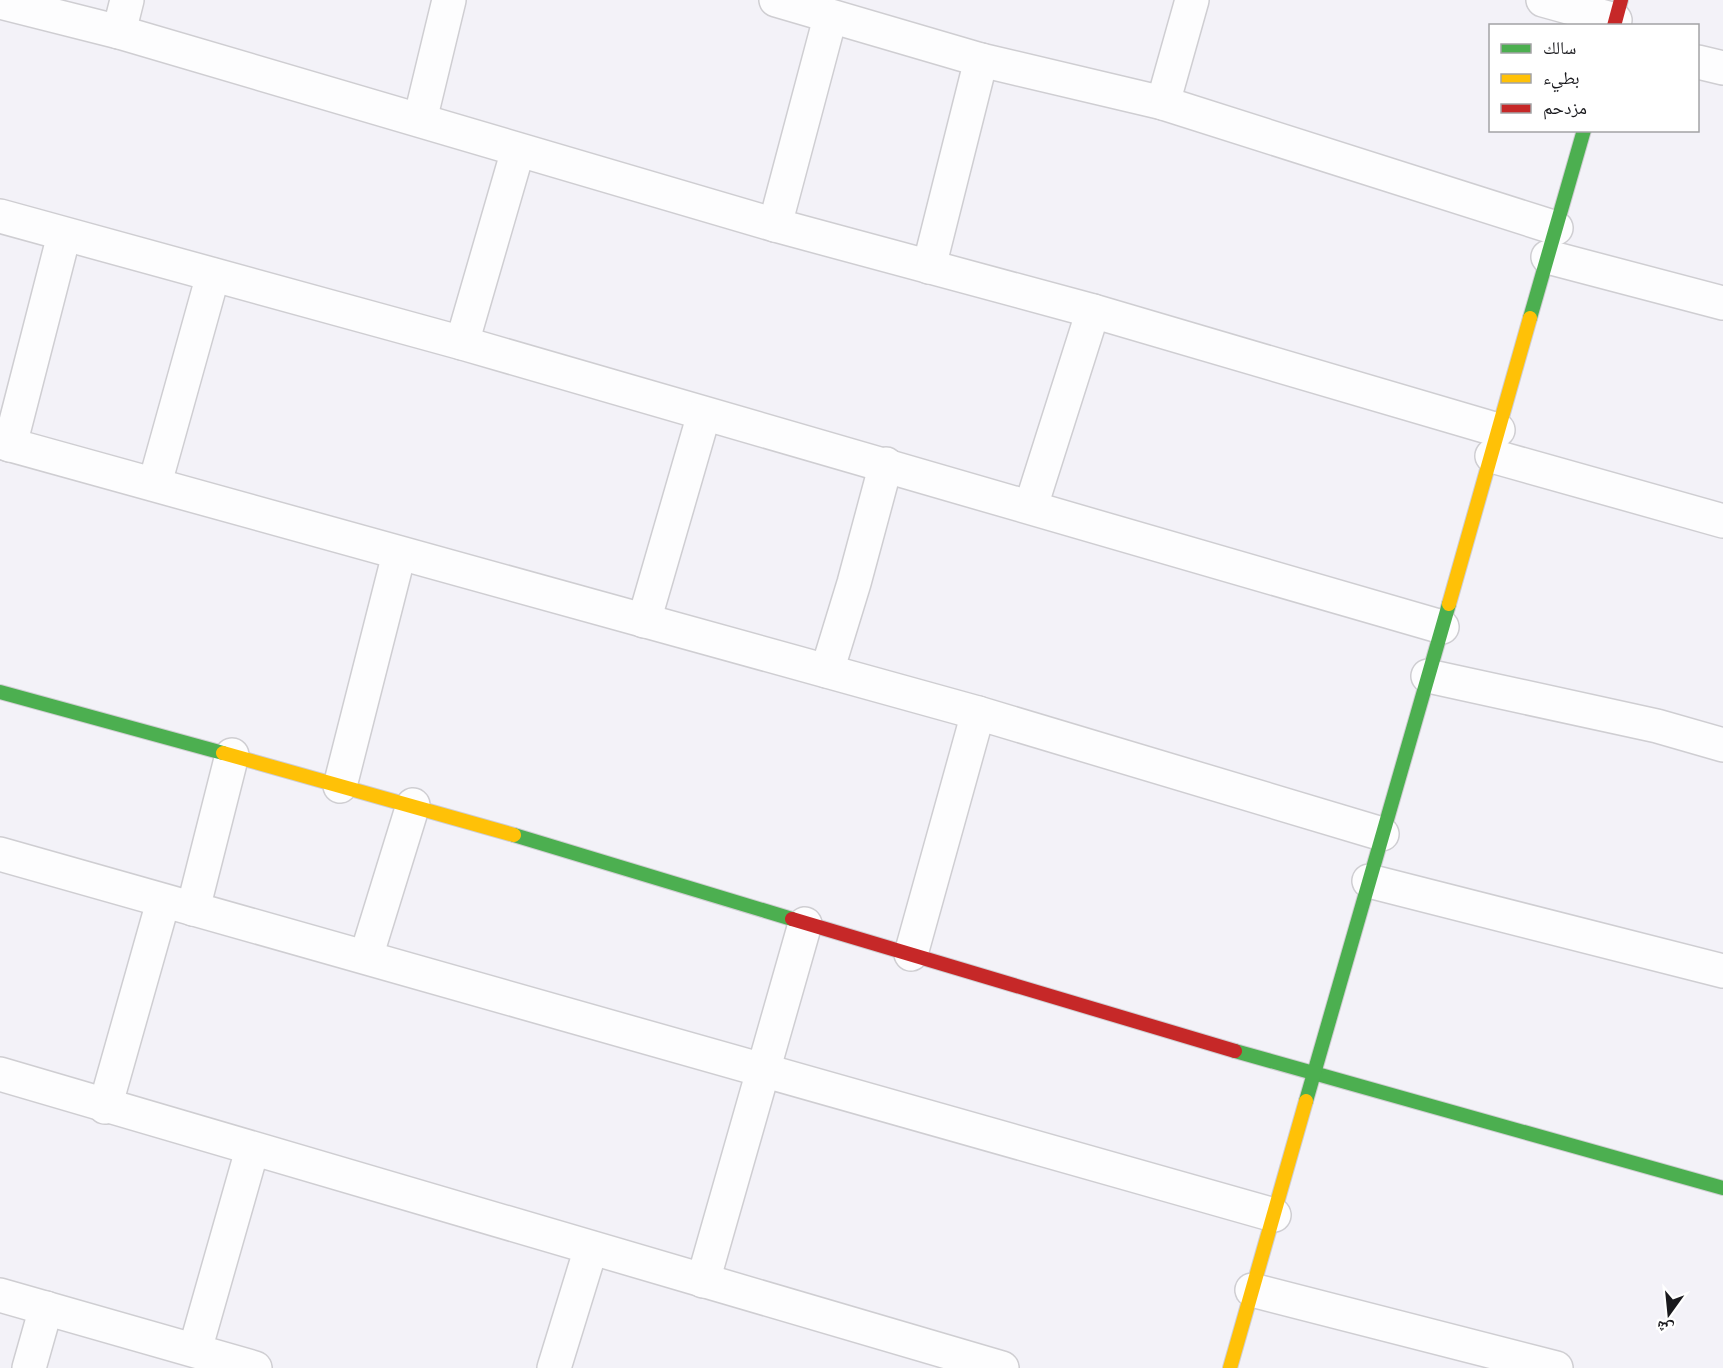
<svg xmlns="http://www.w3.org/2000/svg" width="1723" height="1368" font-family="'Crimson Pro','Noto Naskh Arabic',serif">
  <rect width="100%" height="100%" fill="#f3f2f8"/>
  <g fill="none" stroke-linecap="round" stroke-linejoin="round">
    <defs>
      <g id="street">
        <path d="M776,0L981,60L1163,103L1556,228"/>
        <path d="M1543,0L1615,20"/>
        <path d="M0,2L119,32L775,225L1093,311L1498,430"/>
        <path d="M119,32L127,0"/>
        <path d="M1698,62L1723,68"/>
        <path d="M1163,103L1192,0"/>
        <path d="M420,120L449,0"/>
        <path d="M0,216L462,343L1442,627"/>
        <path d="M775,225L830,18"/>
        <path d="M1548,257L1723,303"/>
        <path d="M929,267L981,60"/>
        <path d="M462,343L518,150"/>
        <path d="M0,442L978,713L1382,834"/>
        <path d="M10,445L64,235"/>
        <path d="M1492,456L1723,521"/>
        <path d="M155,483L213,275"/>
        <path d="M1031,506L1093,311"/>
        <path d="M644,621L704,414"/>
        <path d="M827,671L854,583L886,464"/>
        <path d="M1428,676L1657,726L1723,745"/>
        <path d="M340,786L399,554"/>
        <path d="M0,854L1274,1215"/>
        <path d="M1369,881L1723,971"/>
        <path d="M193,909L232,755"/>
        <path d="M911,954L978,713"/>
        <path d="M366,957L413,805"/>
        <path d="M0,1074L1002,1368"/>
        <path d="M105,1107L163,902"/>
        <path d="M703,1281L805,924"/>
        <path d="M1252,1290L1556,1368"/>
        <path d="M0,1295L255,1368"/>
        <path d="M195,1350L252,1150"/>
        <path d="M29,1368L46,1308"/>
        <path d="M554,1368L591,1248"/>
      </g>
      <g id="fast">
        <path d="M1530,318L1584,130"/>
        <path d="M0,692L223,753"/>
        <path d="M514,835L792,919"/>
        <path d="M1235,1051L1723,1188"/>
        <path d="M1306,1101L1449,604"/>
      </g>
      <g id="slow">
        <path d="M1449,604L1530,318"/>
        <path d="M223,753L514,835"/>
        <path d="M1230,1368L1306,1101"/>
      </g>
      <g id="jam">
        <path d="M1614,26L1621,0"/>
        <path d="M792,919L1235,1051"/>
      </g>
    </defs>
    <use href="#street" stroke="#cfced2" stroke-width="36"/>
    <use href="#fast" stroke="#cfced2" stroke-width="16"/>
    <use href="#slow" stroke="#cfced2" stroke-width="16"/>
    <use href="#jam" stroke="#cfced2" stroke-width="16"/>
    <use href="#street" stroke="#fdfdfe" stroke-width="33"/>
    <use href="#fast" stroke="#4caf50" stroke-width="14"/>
    <use href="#slow" stroke="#ffc107" stroke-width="14"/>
    <use href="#jam" stroke="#c62828" stroke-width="14"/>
  </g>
  <rect x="1489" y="24" width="210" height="108" fill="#ffffff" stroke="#a3a3a5" stroke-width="1.5"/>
  <rect x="1501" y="44" width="30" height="9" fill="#4caf50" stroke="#a3a3a5" stroke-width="1.5"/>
  <text x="1543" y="54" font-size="18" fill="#19191d">سالك</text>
  <rect x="1501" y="74" width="30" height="9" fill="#ffc107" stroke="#a3a3a5" stroke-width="1.5"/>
  <text x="1543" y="84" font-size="18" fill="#19191d">بطيء</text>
  <rect x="1501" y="104" width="30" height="9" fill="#c62828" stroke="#a3a3a5" stroke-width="1.5"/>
  <text x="1543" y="114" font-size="18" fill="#19191d">مزدحم</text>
  <g transform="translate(1669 1314) rotate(195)" stroke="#ffffff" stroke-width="4.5" paint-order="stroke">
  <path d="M0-4.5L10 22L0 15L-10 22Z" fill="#19191d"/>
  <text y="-9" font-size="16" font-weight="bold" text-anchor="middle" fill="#19191d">ش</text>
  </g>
</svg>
